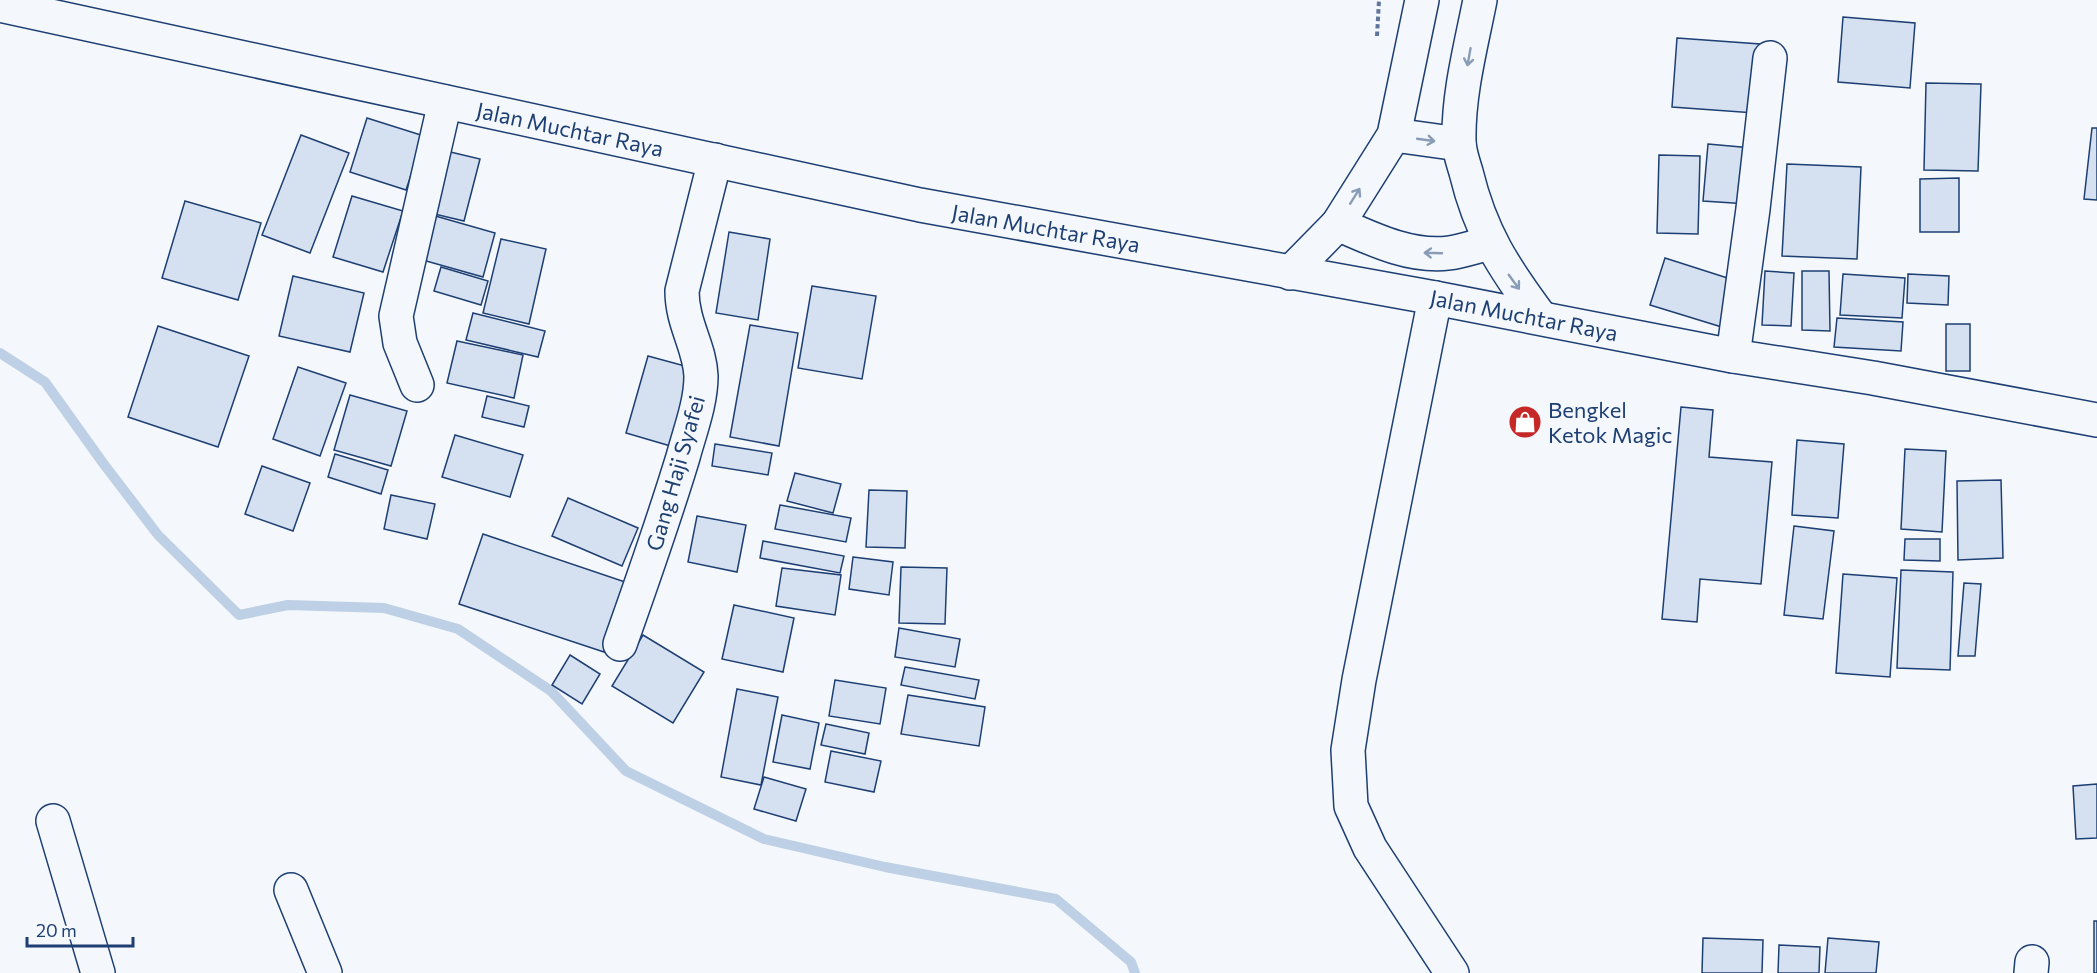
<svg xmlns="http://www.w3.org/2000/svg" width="2097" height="973" font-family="Commissioner,sans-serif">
  <rect width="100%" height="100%" fill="#f4f7fb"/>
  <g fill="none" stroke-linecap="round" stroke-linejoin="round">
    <path stroke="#bed0e5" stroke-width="10" d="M0,353L45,382L103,463L158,535L239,615L288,605L384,608L458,629L551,691L626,771L764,839L885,867L1056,899L1131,962L1135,973"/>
  </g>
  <g fill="#d5e0f0" stroke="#1d3f73" stroke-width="1.5">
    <path d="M1843,17L1915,23L1910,88L1838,82Z"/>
    <path d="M1677,38L1760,44L1755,113L1672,107Z"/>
    <path d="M1926,83L1981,84L1978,171L1924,170Z"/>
    <path d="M367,118L424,136L406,190L350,172Z"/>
    <path d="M2092,128H2097V200L2084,199Z"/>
    <path d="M301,135L349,153L310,253L262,235Z"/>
    <path d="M1708,144L1752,148L1748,204L1703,201Z"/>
    <path d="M442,150L480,159L464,221L426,212Z"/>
    <path d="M1659,155L1700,156L1698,234L1657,233Z"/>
    <path d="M1787,164L1861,167L1857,259L1782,256Z"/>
    <path d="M1959,178V232H1920V179Z"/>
    <path d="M352,196L403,211L383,272L333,257Z"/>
    <path d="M185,201L261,223L238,300L162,278Z"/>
    <path d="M425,213L495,233L483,277L412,257Z"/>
    <path d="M729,232L770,239L758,320L716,313Z"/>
    <path d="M501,239L546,249L529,324L483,313Z"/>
    <path d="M1665,258L1740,282L1725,328L1650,305Z"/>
    <path d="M441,267L488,281L481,305L434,291Z"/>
    <path d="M1765,271L1794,273L1791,326L1762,325Z"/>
    <path d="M1802,271H1829L1830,331L1802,330Z"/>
    <path d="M1843,274L1905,278L1902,318L1840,315Z"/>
    <path d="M1908,274L1949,276L1948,305L1907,303Z"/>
    <path d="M293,276L364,293L350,352L279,336Z"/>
    <path d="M812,286L876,296L862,379L798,368Z"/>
    <path d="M473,313L545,331L538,357L466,340Z"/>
    <path d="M1837,318L1903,322L1901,351L1834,347Z"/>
    <rect x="1946" y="324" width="24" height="47"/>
    <path d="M750,325L798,333L779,446L730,437Z"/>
    <path d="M158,326L249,356L218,447L128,417Z"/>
    <path d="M457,341L523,355L514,398L447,383Z"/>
    <path d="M648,356L696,369L674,447L626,433Z"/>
    <path d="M298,367L346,383L320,456L273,439Z"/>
    <path d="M350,395L407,411L391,466L334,450Z"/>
    <path d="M487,396L529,406L524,427L482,417Z"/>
    <path d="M1681,407L1713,410L1709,457L1772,462L1761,584L1700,579L1697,622L1662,619Z"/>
    <path d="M455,435L523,455L510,497L442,477Z"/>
    <path d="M1797,440L1844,444L1838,518L1792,515Z"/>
    <path d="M715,444L772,453L768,475L712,466Z"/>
    <path d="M1905,449L1946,451L1942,532L1901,529Z"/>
    <path d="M335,454L388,470L381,494L328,477Z"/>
    <path d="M262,466L310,483L293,531L245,514Z"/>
    <path d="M795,473L841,484L833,513L787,501Z"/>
    <path d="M2001,480L2003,558L1958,560L1957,481Z"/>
    <path d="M869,490L907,491L905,548L866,547Z"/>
    <path d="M391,495L435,504L427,539L384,529Z"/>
    <path d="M568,498L638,528L622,566L552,536Z"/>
    <path d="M780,505L851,518L846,542L775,529Z"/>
    <path d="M697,516L746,525L737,572L688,562Z"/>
    <path d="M1794,526L1834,531L1823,619L1784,615Z"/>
    <path d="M483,534L628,583L604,652L459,604Z"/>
    <path d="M1905,539H1940V561L1904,560Z"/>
    <path d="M763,541L844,556L840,573L760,558Z"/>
    <path d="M853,557L893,562L889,595L849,589Z"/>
    <path d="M901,567L947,568L945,624L899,623Z"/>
    <path d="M782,568L841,575L835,615L776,606Z"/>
    <path d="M1901,570L1953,572L1950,670L1897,668Z"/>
    <path d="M1843,574L1897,578L1890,677L1836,673Z"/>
    <path d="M1964,583L1981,584L1975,656H1958Z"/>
    <path d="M734,605L794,618L783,672L722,659Z"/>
    <path d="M899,628L960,639L955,667L895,657Z"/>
    <path d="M643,635L704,672L673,723L612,686Z"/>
    <path d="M570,655L600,674L582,704L552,685Z"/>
    <path d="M905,667L979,680L975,699L901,685Z"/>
    <path d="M835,680L886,688L880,724L829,716Z"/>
    <path d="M737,689L778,697L761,785L721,777Z"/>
    <path d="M908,695L985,707L979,746L901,734Z"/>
    <path d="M782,715L819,723L810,769L773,762Z"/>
    <path d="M826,724L869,733L865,754L821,745Z"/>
    <path d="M831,751L881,761L874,792L825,782Z"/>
    <path d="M764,777L806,789L796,821L754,809Z"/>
    <path d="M2097,784V838L2076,839L2073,786Z"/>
    <rect x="2094" y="921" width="3" height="52"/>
    <path d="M1703,938L1763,940L1762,973H1702Z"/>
    <path d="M1828,938L1879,942L1876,973H1825Z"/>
    <path d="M1779,945L1820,947L1819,973H1778Z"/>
  </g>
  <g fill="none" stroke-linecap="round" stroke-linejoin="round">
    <defs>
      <g id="minor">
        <path d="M1480,0C1471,46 1458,94 1459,141C1459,151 1463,162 1466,172C1481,234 1504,268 1541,318"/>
        <path d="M1394,135L1459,144"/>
        <path d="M1338,224C1372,239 1411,258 1449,253C1463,251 1477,246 1490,243"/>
        <path d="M1290,273L1338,224L1394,135L1422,0"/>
        <path d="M1435,298L1359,680L1348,750L1351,806L1370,848L1452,973"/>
        <path d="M1733,356L1753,209L1770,58"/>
        <path d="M417,385L400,343L396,316L445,102"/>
        <path d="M620,644C642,582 664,520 683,457C690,431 701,403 701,376C700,347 682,324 682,291L715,160"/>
        <path d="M53,821L98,973"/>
        <path d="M291,890L325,973"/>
        <path d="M2031,973L2032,962"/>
      </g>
      <path id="highway" d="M0,5L920,205L1435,298L1733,356L1873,378L2097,420"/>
    </defs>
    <use href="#minor" stroke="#1d3f73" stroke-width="36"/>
    <use href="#highway" stroke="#1d3f73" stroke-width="36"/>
    <path stroke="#5e769c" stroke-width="4" stroke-dasharray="4.5 3" stroke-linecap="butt" d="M1377,36L1379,0"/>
    <use href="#minor" stroke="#f4f7fb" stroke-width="33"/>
    <use href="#highway" stroke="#f4f7fb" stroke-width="33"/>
  </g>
  <defs><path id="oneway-shaft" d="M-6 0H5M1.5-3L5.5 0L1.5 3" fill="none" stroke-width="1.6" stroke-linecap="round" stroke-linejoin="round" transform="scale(1.5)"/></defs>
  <g stroke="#889bb7">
    <use href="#oneway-shaft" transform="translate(1469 57) rotate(100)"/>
    <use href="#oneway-shaft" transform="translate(1426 140) rotate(8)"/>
    <use href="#oneway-shaft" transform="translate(1355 196) rotate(-58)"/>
    <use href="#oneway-shaft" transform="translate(1433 253) rotate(-178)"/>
    <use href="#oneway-shaft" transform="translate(1514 282) rotate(54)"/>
  </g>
  <defs>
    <symbol id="shop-disc" viewBox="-11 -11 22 22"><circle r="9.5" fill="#c62828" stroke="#f4f7fb"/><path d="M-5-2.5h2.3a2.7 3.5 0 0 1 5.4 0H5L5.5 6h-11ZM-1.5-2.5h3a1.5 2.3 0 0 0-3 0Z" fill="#fff"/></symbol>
  </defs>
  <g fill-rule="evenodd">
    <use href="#shop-disc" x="1506" y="403" width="38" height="38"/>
  </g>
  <g text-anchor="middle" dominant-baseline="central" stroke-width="4.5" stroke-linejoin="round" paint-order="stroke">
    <g font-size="22" fill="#1d3f73" stroke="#f4f7fb">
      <text transform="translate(570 129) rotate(12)">Jalan Muchtar Raya</text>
      <text transform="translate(1046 228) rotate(10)">Jalan Muchtar Raya</text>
      <text transform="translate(1524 315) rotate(11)">Jalan Muchtar Raya</text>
      <text transform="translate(675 473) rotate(-74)">Gang Haji Syafei</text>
    </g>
    <g font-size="22" fill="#1d3f73" stroke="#f4f7fb" text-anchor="start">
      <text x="1548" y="409">Bengkel<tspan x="1548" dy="25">Ketok Magic</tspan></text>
    </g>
  </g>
  <path d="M27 937v9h106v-9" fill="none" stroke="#1d3f73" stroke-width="3"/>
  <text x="36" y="937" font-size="18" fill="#1d3f73" stroke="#f4f7fb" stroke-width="4.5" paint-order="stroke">20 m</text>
</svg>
